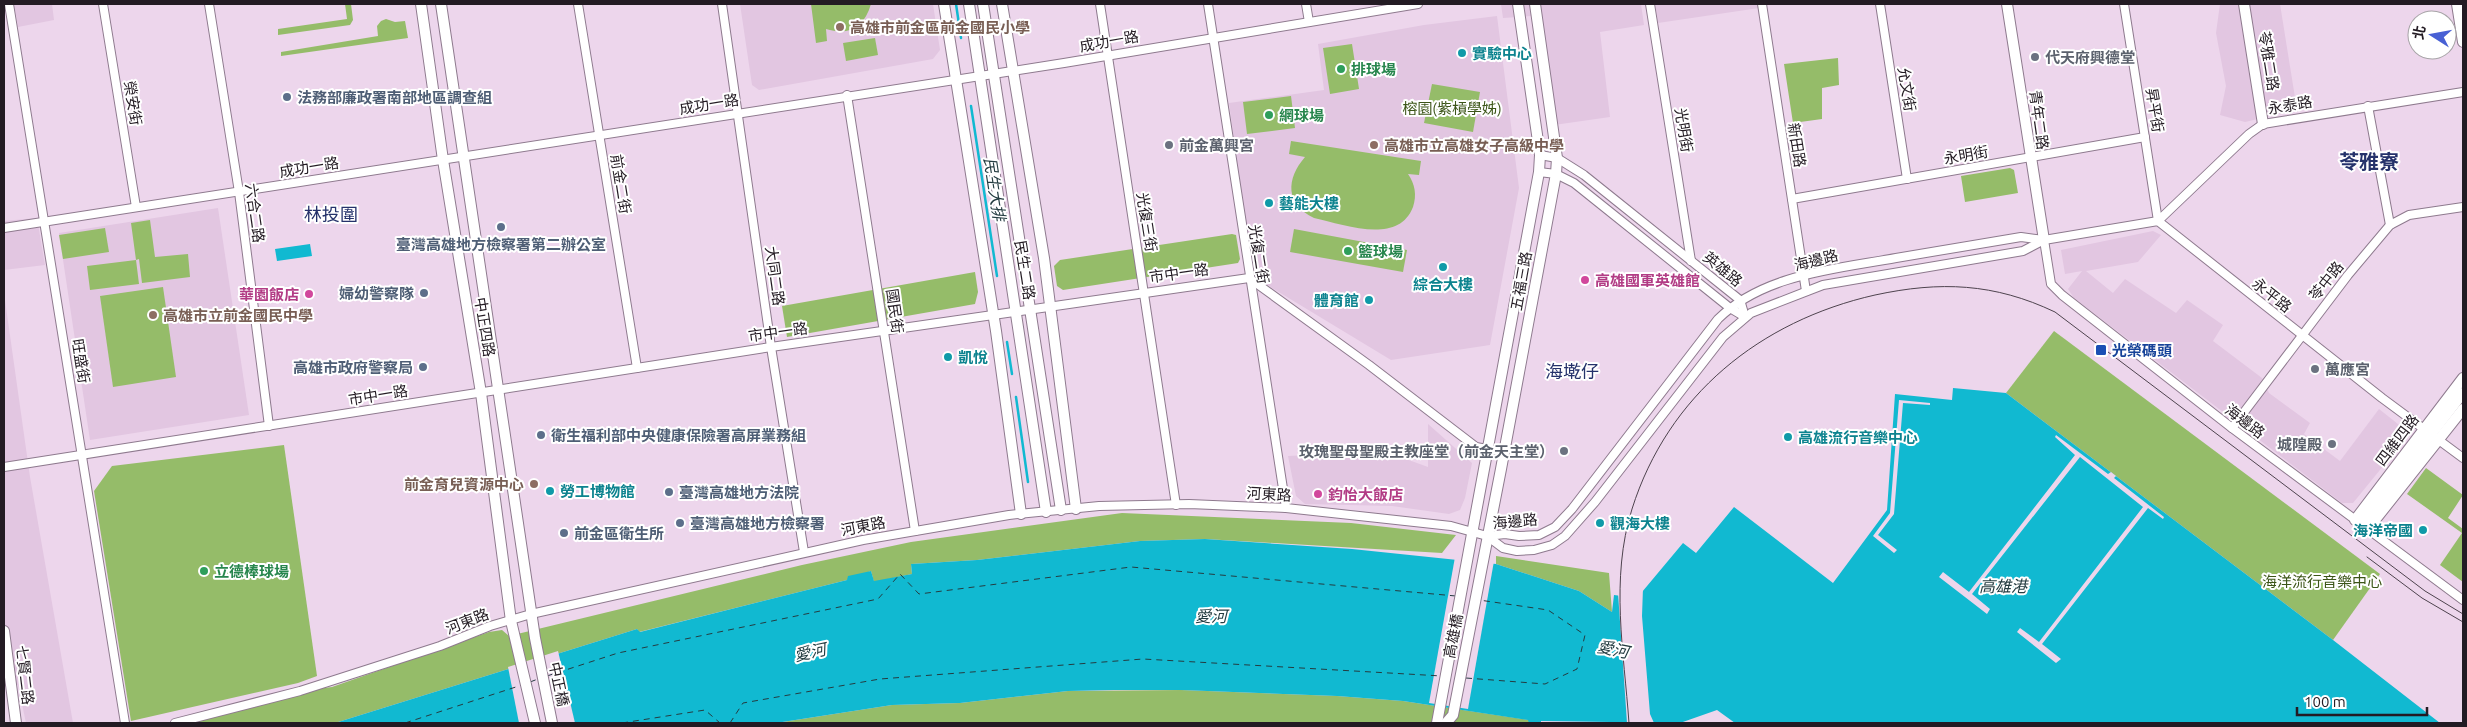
<svg xmlns="http://www.w3.org/2000/svg" width="2467" height="727" font-family="Ubuntu,'Noto Sans TC',sans-serif">
  <rect width="100%" height="100%" fill="#edd6ec"/>
  <g fill="#e2c6e1">
    <path d="M14,4H52L54,20L18,27Z"/>
    <path d="M740,4H933L940,50L933,59L759,90L752,85Z"/>
    <path d="M1501,4H1641L1644,25L1600,32L1610,117L1547,126L1532,16L1503,18Z"/>
    <path d="M1655,4H1758L1759,8L1658,23Z"/>
    <path d="M2220,4H2280L2297,110L2245,122L2220,115L2226,86L2216,33Z"/>
    <path d="M1497,16L1519,188L1490,345L1391,360L1264,283L1248,241L1229,103L1324,90L1318,44L1424,25Z"/>
    <path d="M218,208L249,415L90,440L59,233Z"/>
    <path d="M37,218L45,265L4,270V221Z"/>
    <path d="M2153,231L2161,235L2138,262L2086,271L2113,293L2125,279L2176,313L2187,300L2223,325L2213,341L2262,378L2269,393L2310,423L2304,434L2340,461L2379,409L2403,428L2406,438L2353,503H2342L2074,298L2068,289L2082,271L2065,274L2061,250Z"/>
    <path d="M4,293L30,477L73,723H26L18,685L4,687Z"/>
    <path d="M1428,424L1472,463L1465,498L1460,510L1449,514L1392,506L1305,504L1296,496L1288,456L1384,451L1428,467Z"/>
  </g>
  <g fill="#95bc69">
    <path d="M345,4H351L353,20L350,25L278,35V29L347,19Z"/>
    <path d="M811,4H871C864,28 849,36 826,29L827,41L816,43Z"/>
    <path d="M386,19L395,22L405,21L408,38L281,56V52L378,36L377,26L381,21Z"/>
    <path d="M875,38L878,55L846,61L843,43Z"/>
    <path d="M1352,44L1359,89L1330,94L1323,48Z"/>
    <path d="M1838,58L1839,85L1822,88V119L1793,123L1784,64Z"/>
    <path d="M1432,84L1480,92L1473,132L1424,123Z"/>
    <path d="M1291,96L1295,128L1247,134L1243,102Z"/>
    <path d="M1291,141L1421,161L1419,175L1408,174C1415,184 1417,195 1413,207C1398,246 1343,224 1314,218C1285,204 1286,179 1305,157L1289,154Z"/>
    <path d="M2010,168L2014,170L2018,193L1965,202L1961,176Z"/>
    <path d="M150,220L155,257L188,254L190,277L142,283L139,259L136,260L139,284L90,290L87,266L136,260L131,223Z"/>
    <path d="M105,228L109,252L63,259L59,235Z"/>
    <path d="M1294,229L1407,250L1403,272L1290,252Z"/>
    <path d="M1232,234L1236,235L1240,259L1238,263L1063,290L1057,286L1054,266L1060,260Z"/>
    <path d="M975,272L978,292L975,304L787,337L782,306Z"/>
    <path d="M163,287L176,377L113,387L100,296Z"/>
    <path d="M2054,331L2380,574L2333,640L2006,393Z"/>
    <path d="M284,445L317,676L298,683L131,721L94,491L112,466Z"/>
    <path d="M2426,468L2463,495L2448,518L2463,529V582L2440,565L2462,533L2407,494Z"/>
    <path d="M1122,513L1351,523L1456,535L1442,553L1205,539L1140,541L977,560L911,564L912,574L874,582L871,571L847,580L639,632L637,629L335,723H175L300,691L332,687L489,632L502,630L509,636L802,565L911,542Z"/>
    <path d="M1496,556L1609,573L1612,612L1579,591L1496,564Z"/>
    <path d="M1181,690L1337,696L1403,701L1529,720V723H776L892,705L960,703L1068,691Z"/>
  </g>
  <g fill="#11b9d1">
    <path d="M310,244L312,256L277,261L275,249Z"/>
    <path d="M1953,388L2006,393L2333,640L2440,723H1735L1717,710L1680,723L1541,721V723H1529L1528,720L1403,701L1337,696L1181,690H1114L1068,691L960,703L892,705L776,723H335L637,629L640,632L847,580L848,576L871,571L874,581L912,574L911,564L977,560L1140,541L1205,539L1352,549L1496,564L1579,591L1612,612L1614,595L1637,598L1683,543L1696,553L1734,507L1833,583L1887,510L1895,394L1952,400Z"/>
  </g>
  <g fill="#edd6ec">
    <path d="M1899,400L1930,403V405L1903,403L1894,514L1878,535L1897,550L1894,553L1873,536L1890,513Z"/>
    <path d="M2056,435L2108,474L2111,472L2116,476L2114,478L2164,517L2163,519L2148,508L2042,644L2061,659L2056,663L2017,632L2020,628L2039,642L2143,507L2080,457L1972,594L1990,609L1987,614L1939,577L1943,572L1969,592L2075,455L2055,437Z"/>
    <path d="M1455,557L1494,561L1468,709L1429,703Z"/>
    <path d="M1643,588L1642,616L1650,714L1654,723H1627L1618,593L1636,595Z"/>
    <path d="M558,651L575,723H519L508,667Z"/>
  </g>
  <g fill="none" stroke-linecap="round" stroke-linejoin="round">
    <g stroke="#11b9d1" stroke-width="2.5">
      <path d="M956,4L961,38"/>
      <path d="M971,106L997,276"/>
      <path d="M1007,342L1012,374"/>
      <path d="M1016,397L1028,482"/>
    </g>
    <g stroke="#243c41" stroke-width="1" stroke-dasharray="6 5" stroke-linecap="butt">
      <path d="M547,676L618,653L878,599L900,574L919,594L1131,567L1456,596"/>
      <path d="M1466,678L1545,684L1577,669L1585,635L1548,610L1479,600"/>
      <path d="M530,682L538,679"/>
      <path d="M405,723L522,685"/>
      <path d="M622,723L705,710L720,723"/>
      <path d="M730,723L743,703L880,679L1143,659L1442,676"/>
    </g>
    <defs>
      <g id="street">
        <path d="M9,4L125,723"/>
        <path d="M103,4L136,207"/>
        <path d="M209,4L239,192L269,426"/>
        <path d="M578,4L637,368"/>
        <path d="M722,4L771,347L804,552"/>
        <path d="M1100,4L1176,505"/>
        <path d="M1208,4L1286,508"/>
        <path d="M1306,4L1309,22"/>
        <path d="M1650,4L1691,261"/>
        <path d="M1762,4L1806,291"/>
        <path d="M1880,4L1907,179"/>
        <path d="M2124,4L2158,221"/>
        <path d="M847,95L915,531"/>
        <path d="M2368,106L2390,225"/>
        <path d="M1540,155L1557,158L1584,175L1740,300L1745,317"/>
        <path d="M1539,172L1556,174L1574,183L1730,308L1745,317"/>
        <path d="M1792,199L2145,137"/>
        <path d="M2158,221L2249,134L2263,124L2463,92"/>
        <path d="M4,228L1064,63L1418,4"/>
        <path d="M2044,240L2051,284L2062,295L2232,428L2463,600"/>
        <path d="M2232,428L2348,275L2390,225L2409,215L2463,207"/>
        <path d="M4,467L771,347L1249,278L1369,365L1476,447L1504,452"/>
        <path d="M1487,536L1503,548L1517,551L1534,550L1552,545L1565,536L1595,502L1723,337L1751,313L1823,285L2023,251L2044,240"/>
        <path d="M175,723L300,691L440,646L490,626L531,614L863,540L1009,515L1099,506L1189,504L1286,508L1451,526L1487,536L1505,534L1519,536L1539,535L1555,527L1572,509L1718,319C1764,274 1836,269 1896,258C1938,251 1979,244 2021,237L2044,240L2158,221L2382,398L2463,458"/>
      </g>
      <g id="secondary">
        <path d="M421,4L443,160L481,393L511,621L535,723"/>
        <path d="M441,4L535,638L552,723"/>
        <path d="M944,4L996,331L1021,514"/>
        <path d="M969,4L1046,512"/>
        <path d="M983,4L1061,510"/>
        <path d="M1002,4L1044,258L1076,509"/>
        <path d="M2007,4L2044,240"/>
        <path d="M2244,4L2263,124"/>
        <path d="M2457,4L2463,42"/>
        <path d="M2355,520L2463,378"/>
        <path d="M2361,525L2463,393"/>
        <path d="M2367,530L2463,409"/>
        <path d="M4,631L16,723"/>
        <path d="M1437,723L1539,172L1540,155L1518,4"/>
        <path d="M1446,723L1453,715L1501,469L1556,174L1557,158L1535,4"/>
      </g>
    </defs>
    <use href="#street" stroke="#8e7a8e" stroke-width="10"/>
    <use href="#secondary" stroke="#8e7a8e" stroke-width="12"/>
    <use href="#street" stroke="#fff" stroke-width="8"/>
    <use href="#secondary" stroke="#fff" stroke-width="10"/>
    <g stroke="#4e434e" stroke-width="1">
      <path d="M2367,557L2422,598L2463,622"/>
      <path d="M1629,723C1624,652 1610,579 1632,509C1668,395 1760,321 1875,295C1940,281 1994,283 2055,312L2425,591L2463,614"/>
    </g>
  </g>
  <g fill="#8d6e63" stroke="#fff" stroke-width="2">
    <circle cx="840" cy="27" r="5"/>
    <circle cx="1374" cy="145" r="5"/>
    <circle cx="153" cy="315" r="5"/>
    <circle cx="534" cy="484" r="5"/>
  </g>
  <g fill="#0f9aa8" stroke="#fff" stroke-width="2">
    <circle cx="1462" cy="53" r="5"/>
    <circle cx="1269" cy="203" r="5"/>
    <circle cx="1443" cy="267" r="5"/>
    <circle cx="1369" cy="300" r="5"/>
    <circle cx="948" cy="357" r="5"/>
    <circle cx="1788" cy="437" r="5"/>
    <circle cx="550" cy="491" r="5"/>
    <circle cx="1600" cy="523" r="5"/>
    <circle cx="2423" cy="530" r="5"/>
  </g>
  <g fill="#6b7280" stroke="#fff" stroke-width="2">
    <circle cx="2035" cy="57" r="5"/>
    <circle cx="1169" cy="145" r="5"/>
    <circle cx="2315" cy="369" r="5"/>
    <circle cx="2332" cy="444" r="5"/>
    <circle cx="1564" cy="451" r="5"/>
  </g>
  <g fill="#2e9e5b" stroke="#fff" stroke-width="2">
    <circle cx="1341" cy="69" r="5"/>
    <circle cx="1269" cy="115" r="5"/>
    <circle cx="1348" cy="251" r="5"/>
    <circle cx="204" cy="571" r="5"/>
  </g>
  <g fill="#5c6f8a" stroke="#fff" stroke-width="2">
    <circle cx="287" cy="97" r="5"/>
    <circle cx="501" cy="227" r="5"/>
    <circle cx="424" cy="293" r="5"/>
    <circle cx="423" cy="367" r="5"/>
    <circle cx="541" cy="435" r="5"/>
    <circle cx="669" cy="492" r="5"/>
    <circle cx="680" cy="523" r="5"/>
    <circle cx="564" cy="533" r="5"/>
  </g>
  <g fill="#d1479c" stroke="#fff" stroke-width="2">
    <circle cx="1585" cy="280" r="5"/>
    <circle cx="309" cy="294" r="5"/>
    <circle cx="1318" cy="494" r="5"/>
  </g>
  <rect fill="#1a4fb4" stroke="#fff" stroke-width="2" x="2095" y="344" width="12" height="12" rx="2.5"/>
  <g text-anchor="middle" dominant-baseline="central" stroke-width="4" stroke-linejoin="round" paint-order="stroke">
    <g font-size="15" font-weight="bold" fill="#785e54" stroke="#fff" text-anchor="start">
      <text x="850" y="27">高雄市前金區前金國民小學</text>
      <text x="1384" y="145">高雄市立高雄女子高級中學</text>
      <text x="163" y="315">高雄市立前金國民中學</text>
      <text x="524" y="484" text-anchor="end">前金育兒資源中心</text>
    </g>
    <g font-size="15" fill="#231b23" stroke="#fff">
      <text transform="translate(1109 41) rotate(-10)">成功一路</text>
      <text transform="translate(2269 61) rotate(81)">苓雅二路</text>
      <text transform="translate(1907 89) rotate(81)">允文街</text>
      <text transform="translate(133 103) rotate(81)">榮安街</text>
      <text transform="translate(709 104) rotate(-9)">成功一路</text>
      <text transform="translate(2290 105) rotate(-10)">永泰路</text>
      <text transform="translate(2155 110) rotate(81)">昇平街</text>
      <text transform="translate(2039 120) rotate(82)">青年二路</text>
      <text transform="translate(1684 130) rotate(81)">光明街</text>
      <text transform="translate(1797 145) rotate(81)">新田路</text>
      <text transform="translate(1966 155) rotate(-10)">永明街</text>
      <text transform="translate(309 167) rotate(-9)">成功一路</text>
      <text transform="translate(621 184) rotate(81)">前金二街</text>
      <text transform="translate(255 213) rotate(82)">六合二路</text>
      <text transform="translate(1147 222) rotate(81)">光復三街</text>
      <text transform="translate(1259 254) rotate(81)">光復二街</text>
      <text transform="translate(1816 260) rotate(-14)">海邊路</text>
      <text transform="translate(1723 269) rotate(39)">英雄路</text>
      <text transform="translate(1025 270) rotate(81)">民生二路</text>
      <text transform="translate(1179 273) rotate(-8)">市中一路</text>
      <text transform="translate(775 276) rotate(82)">大同二路</text>
      <text transform="translate(1521 281) rotate(-80)">五福三路</text>
      <text transform="translate(2326 281) rotate(-52)">苓中路</text>
      <text transform="translate(2272 295) rotate(38)">永平路</text>
      <text transform="translate(895 311) rotate(82)">國民街</text>
      <text transform="translate(485 327) rotate(81)">中正四路</text>
      <text transform="translate(778 332) rotate(-8)">市中一路</text>
      <text transform="translate(81 361) rotate(81)">旺盛街</text>
      <text transform="translate(378 395) rotate(-9)">市中一路</text>
      <text transform="translate(2245 421) rotate(37)">海邊路</text>
      <text transform="translate(2397 440) rotate(-53)">四維四路</text>
      <text transform="translate(1269 494) rotate(3)">河東路</text>
      <text transform="translate(1515 521) rotate(-5)">海邊路</text>
      <text transform="translate(863 526) rotate(-11)">河東路</text>
      <text transform="translate(467 621) rotate(-21)">河東路</text>
      <text transform="translate(1453 636) rotate(-79)">高雄橋</text>
      <text transform="translate(25 675) rotate(83)">七賢二路</text>
      <text transform="translate(559 684) rotate(78)">中正橋</text>
    </g>
    <g font-size="15" font-weight="bold" fill="#0d838f" stroke="#fff" text-anchor="start">
      <text x="1472" y="53">實驗中心</text>
      <text x="1279" y="203">藝能大樓</text>
      <text x="1443" y="284" text-anchor="middle">綜合大樓</text>
      <text x="1359" y="300" text-anchor="end">體育館</text>
      <text x="958" y="357">凱悅</text>
      <text x="1798" y="437">高雄流行音樂中心</text>
      <text x="560" y="491">勞工博物館</text>
      <text x="1610" y="523">觀海大樓</text>
      <text x="2413" y="530" text-anchor="end">海洋帝國</text>
    </g>
    <g font-size="15" font-weight="bold" fill="#5b616d" stroke="#fff" text-anchor="start">
      <text x="2045" y="57">代天府興德堂</text>
      <text x="1179" y="145">前金萬興宮</text>
      <text x="2325" y="369">萬應宮</text>
      <text x="2322" y="444" text-anchor="end">城隍殿</text>
      <text x="1554" y="451" text-anchor="end">玫瑰聖母聖殿主教座堂（前金天主堂）</text>
    </g>
    <g font-size="15" font-weight="bold" fill="#27864d" stroke="#fff" text-anchor="start">
      <text x="1351" y="69">排球場</text>
      <text x="1279" y="115">網球場</text>
      <text x="1358" y="251">籃球場</text>
      <text x="214" y="571">立德棒球場</text>
    </g>
    <g font-size="15" font-weight="bold" fill="#4e5e75" stroke="#fff" text-anchor="start">
      <text x="297" y="97">法務部廉政署南部地區調查組</text>
      <text x="501" y="244" text-anchor="middle">臺灣高雄地方檢察署第二辦公室</text>
      <text x="414" y="293" text-anchor="end">婦幼警察隊</text>
      <text x="413" y="367" text-anchor="end">高雄市政府警察局</text>
      <text x="551" y="435">衛生福利部中央健康保險署高屏業務組</text>
      <text x="679" y="492">臺灣高雄地方法院</text>
      <text x="690" y="523">臺灣高雄地方檢察署</text>
      <text x="574" y="533">前金區衛生所</text>
    </g>
    <g font-size="15" fill="#3c5518" stroke="#fff">
      <text x="1452" y="108">榕園(紫槓學姊)</text>
      <text x="2322" y="581">海洋流行音樂中心</text>
    </g>
    <g font-size="15" font-weight="bold" fill="#b23c85" stroke="#fff" text-anchor="start">
      <text x="1595" y="280">高雄國軍英雄館</text>
      <text x="299" y="294" text-anchor="end">華園飯店</text>
      <text x="1328" y="494">鈞怡大飯店</text>
    </g>
    <g font-size="15" font-weight="bold" fill="#164399" stroke="#fff" text-anchor="start">
      <text x="2112" y="350">光榮碼頭</text>
    </g>
    <g font-size="16" font-style="italic" fill="#243c41" stroke="#fff">
      <text transform="translate(995 189) rotate(81)">民生大排</text>
      <text x="2003" y="586">高雄港</text>
      <text x="1211" y="616">愛河</text>
      <text transform="translate(1613 649) rotate(11)">愛河</text>
      <text transform="translate(810 652) rotate(-12)">愛河</text>
    </g>
    <g font-size="18" fill="#25326b" stroke="#fff">
      <text x="331" y="214">林投圍</text>
      <text x="1572" y="371">海墘仔</text>
    </g>
    <g font-size="20" font-weight="bold" fill="#25326b" stroke="#fff">
      <text x="2369" y="161">苓雅寮</text>
    </g>
  </g>
  <rect width="2467" height="727" fill="none" stroke="#231b23" stroke-width="10"/>
  <g transform="translate(2432 35) rotate(281)"><circle r="24" fill="#ffffff" stroke="#a7a4a7"/>
  <path d="M0-4L9 19L0 12L-9 19Z" fill="#4860d4"/>
  <text y="-8" font-size="14" font-weight="bold" text-anchor="middle" fill="#231b23">北</text>
  </g>
  <path d="M2297 707v8h130v-8" fill="none" stroke="#231b23" stroke-width="2.5"/>
  <text x="2304" y="707" font-size="15" fill="#231b23" stroke="#ffffff" stroke-width="4" paint-order="stroke">100 m</text>
</svg>
